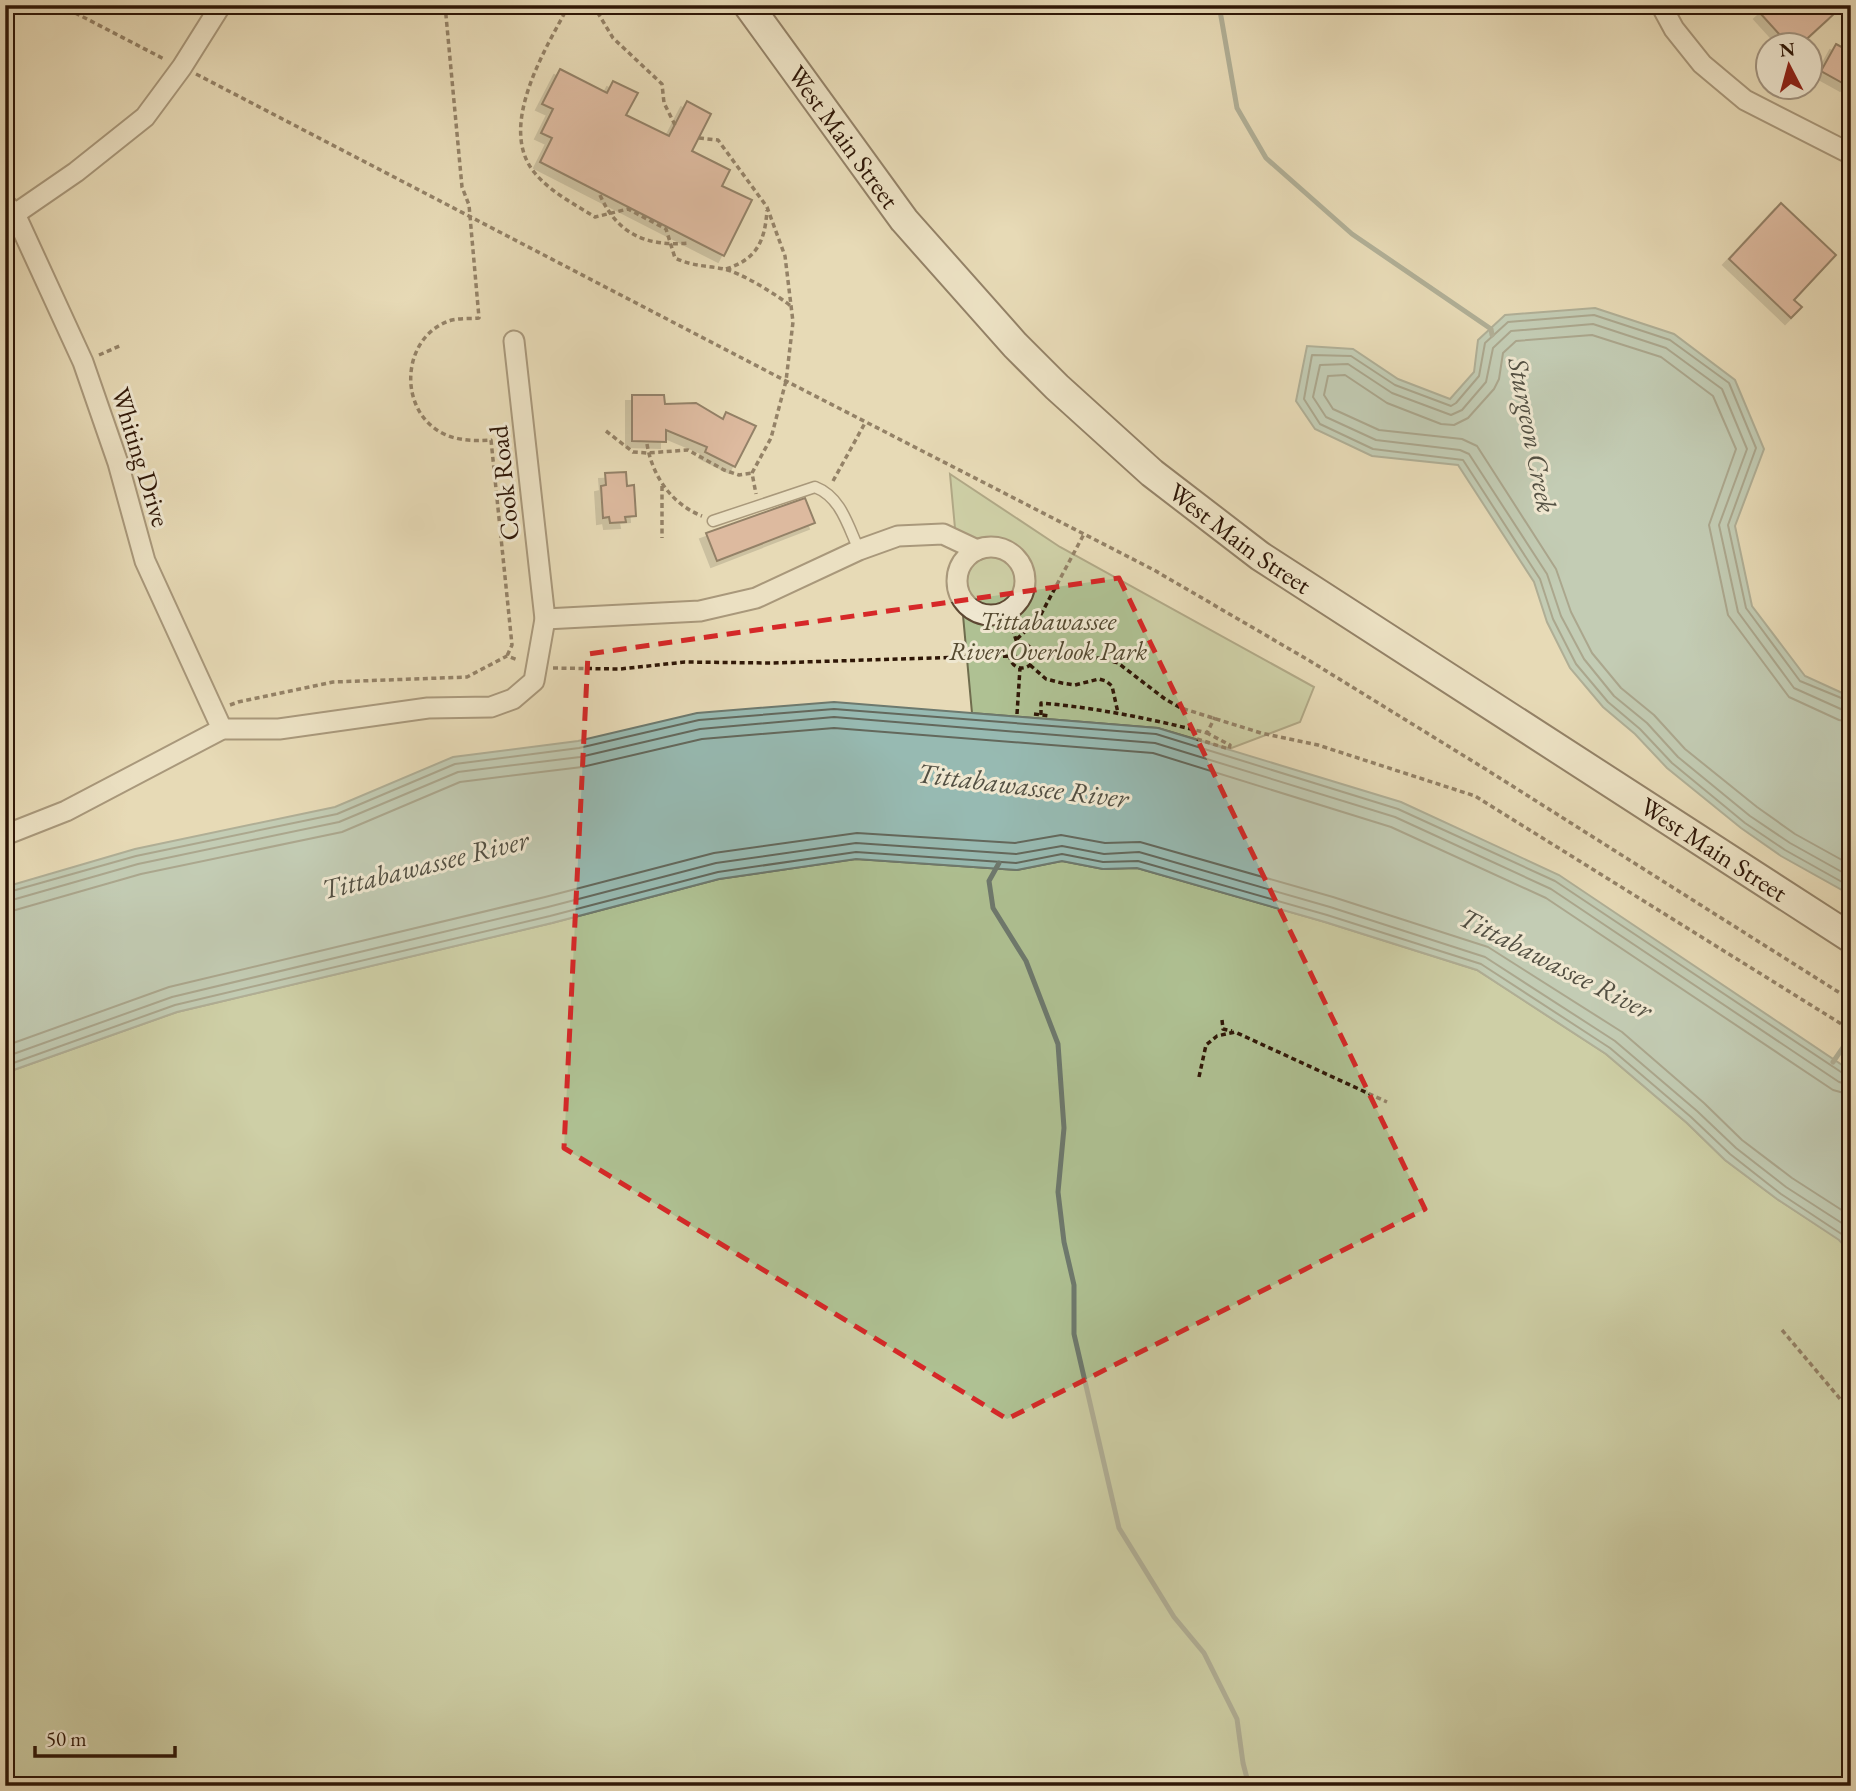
<svg xmlns="http://www.w3.org/2000/svg" width="1856" height="1791" font-family="'EB Garamond',serif">
  <defs>
    <filter id="shadow"><feDropShadow dx="-6" dy="6" stdDeviation="0" flood-color="#0004"/></filter>
  </defs>
  <rect width="100%" height="100%" fill="#e7dab7"/>
  <filter id="stains"><feTurbulence type="fractalNoise" baseFrequency=".00286" numOctaves="4"/><feColorMatrix values="0 0 0 0 .2 0 0 0 0 .09 0 0 0 0 .02 0 0 0 .5 -.17"/></filter>
  <radialGradient id="worn" r=".72"><stop offset=".6" stop-color="#630" stop-opacity="0"/><stop offset="1" stop-color="#630" stop-opacity=".3"/></radialGradient>
  <g fill="#afc193" stroke="#6f6c4d" stroke-width="2">
    <path d="M950,474L1060,547L1314,687L1300,722L1229,749L1158,728L972,713Z"/>
    <path d="M856,859L1017,870L1062,861L1103,869L1137,868L1325,922L1477,970L1606,1054L1687,1123L1725,1160L1777,1199L1840,1240L1851,1253V1786H5V1073L177,1012L552,923L719,879Z"/>
  </g>
  <g fill="#97bab2" stroke="#6d796e" stroke-width="2">
    <path d="M1595,308L1674,334L1735,380L1764,449L1735,526L1752,606L1805,676L1851,697V895L1781,856L1741,828L1667,768L1635,734L1603,707L1570,668L1547,622L1534,582L1458,465L1372,456L1315,429L1296,401L1307,346L1353,349L1398,379L1450,399L1474,372L1478,340L1505,315Z"/>
    <path d="M834,702L1158,728L1401,802L1559,875L1851,1071V1253L1839,1240L1777,1199L1725,1160L1687,1123L1606,1054L1477,970L1325,922L1137,868L1103,869L1062,861L1017,870L856,859L719,879L552,923L177,1012L5,1073V887L135,849L335,807L453,757L578,741L697,713Z"/>
  </g>
  <g fill="none" stroke-linecap="round" stroke-linejoin="round">
    <g stroke="#63685c" stroke-width="2">
      <path d="M1851,702L1800,681L1746,608L1728,525L1756,448L1729,383L1670,340L1594,315L1508,322L1485,343L1479,376L1456,403L1451,406L1395,385L1351,356L1312,355L1304,399L1320,424L1373,449L1463,460L1540,579L1553,619L1576,664L1608,702L1640,729L1672,763L1745,823L1785,850L1851,887"/>
      <path d="M1851,711L1843,710L1794,688L1738,612L1719,525L1747,449L1722,389L1666,348L1593,324L1511,331L1493,348L1486,382L1462,410L1451,415L1392,393L1348,364L1320,365L1313,397L1326,417L1376,440L1460,450L1469,454L1547,574L1561,616L1584,659L1614,696L1647,723L1678,757L1750,816L1790,843L1851,877"/>
      <path d="M1851,722L1839,720L1789,697L1728,615L1709,525L1736,449L1713,396L1661,357L1592,335L1516,341L1503,353L1499,379L1494,389L1468,418L1454,425L1441,424L1387,403L1345,375L1328,376L1324,395L1333,409L1379,430L1462,439L1477,446L1556,569L1571,612L1592,653L1621,688L1654,715L1685,749L1757,807L1795,834L1851,865"/>
      <path d="M5,893L136,856L337,814L455,764L579,748L699,720L834,709L1156,734L1398,809L1555,881L1844,1074L1851,1076"/>
      <path d="M5,902L138,864L339,822L458,772L580,757L700,729L834,717L1155,743L1395,817L1551,889L1839,1082L1851,1085"/>
      <path d="M5,913L141,874L342,832L460,782L582,767L702,739L834,728L1153,753L1391,827L1546,898L1833,1090L1851,1095"/>
      <path d="M5,1046L169,987L545,897L714,853L857,833L1015,843L1061,835L1105,843L1140,842L1333,897L1488,947L1622,1032L1704,1103L1742,1140L1792,1178L1851,1216"/>
      <path d="M5,1057L172,997L548,907L716,863L856,843L1016,854L1062,846L1104,854L1139,852L1330,907L1485,957L1615,1041L1697,1111L1736,1148L1786,1187L1851,1229"/>
      <path d="M5,1066L175,1005L550,916L718,872L856,852L1016,863L1062,854L1103,862L1138,861L1327,915L1481,964L1610,1048L1691,1117L1730,1154L1781,1194L1843,1235L1851,1243"/>
    </g>
    <g stroke="#6d796e" stroke-width="5">
      <path d="M1219,5L1237,108L1266,158L1352,234L1491,329L1492,335"/>
      <path d="M999,863L989,881L993,908L1026,961L1058,1044L1064,1128L1058,1192L1064,1242L1074,1285V1334L1119,1528L1174,1617L1204,1653L1237,1719L1243,1763L1249,1786"/>
      <path d="M1833,1062L1851,1036"/>
    </g>
  </g>
  <g fill="#d09284" stroke="#2f1707" stroke-width="2" filter="url(#shadow)">
    <path d="M1769,5H1827L1835,13L1799,46H1790L1760,13Z"/>
    <path d="M1836,44L1851,52V76L1846,85L1821,71Z"/>
    <path d="M560,69L607,93L613,81L638,93L626,115L669,136L687,101L711,114L692,151L730,170L722,186L752,200L724,256L540,162L552,138L541,133L553,109L542,104Z"/>
    <path d="M1781,203L1836,255L1794,300L1802,307L1791,318L1729,259Z"/>
    <path d="M632,395H664L665,404L696,403L723,419L726,412L756,426L735,467L705,452L707,447L666,430V442L632,441Z"/>
    <path d="M626,472L627,486L634,485L636,516L625,517L626,522L610,523L609,517L603,518L601,486L606,485L605,473Z"/>
    <path d="M805,498L815,523L717,561L706,533Z"/>
  </g>
  <g fill="none" stroke-linecap="round" stroke-linejoin="round">
    <defs>
      <path id="lane" d="M713,521L815,487C841,497 848,526 859,550"/>
      <g id="street">
        <path d="M1661,5L1674,29L1702,64L1745,100L1851,154"/>
        <path d="M5,204L15,214L83,362L118,463L145,561L222,729"/>
        <path d="M15,214L76,172L145,117L182,67L221,5"/>
        <circle cx="991" cy="581" r="34"/>
        <path d="M545,619L700,611L756,598L859,550L898,536L943,534L977,550"/>
        <path d="M5,835L66,811L222,729H279L428,708L491,707L513,699L534,681L545,619L514,341"/>
      </g>
      <g id="secondary">
        <path id="s1" d="M748,5L904,220L1015,345L1057,387L1152,473L1260,556L1851,938"/>
      </g>
    </defs>
    <use href="#lane" stroke="#5d4833" stroke-width="13"/>
    <use href="#street" stroke="#5d4833" stroke-width="23"/>
    <use href="#secondary" stroke="#2f1707" stroke-width="32"/>
    <g stroke="#2f1707" stroke-width="3.5" stroke-dasharray="5 3.5" stroke-linecap="butt">
      <path d="M60,5L164,59"/>
      <path d="M445,5L462,187L469,205L479,318C471,319 461,318 452,320C401,335 396,411 444,434C459,441 475,441 491,440L512,645L507,656"/>
      <path d="M569,5C546,48 497,126 534,172C549,191 574,204 595,217L628,209L666,229L675,258C695,267 704,265 724,269C740,272 779,296 792,307"/>
      <path d="M582,5L598,13L613,38L662,84L664,103L675,125"/>
      <path d="M196,74L786,381L1154,570L1310,661L1487,770L1851,1000"/>
      <path d="M699,138L718,140L767,207L785,256L793,322L786,381L771,438L752,473L756,494"/>
      <path d="M600,195C617,234 647,247 689,243"/>
      <path d="M726,269C757,259 765,241 767,210"/>
      <path d="M99,355L122,345"/>
      <path d="M606,431L633,452L648,453L688,450L724,470L739,475L752,473"/>
      <path d="M647,444C652,475 671,504 702,516"/>
      <path d="M833,481L865,423"/>
      <path d="M662,486V538"/>
      <path d="M1007,612L1018,646"/>
      <path d="M1017,639L1039,618L1084,534"/>
      <circle cx="1022" cy="656" r="12"/>
      <path d="M1030,665L1046,679L1062,683L1075,685L1099,679L1106,681L1112,686L1118,713"/>
      <path d="M553,668L620,669L685,662L771,663L996,656L1101,658L1118,663L1165,699L1181,708L1261,733L1318,745L1475,796L1851,1030"/>
      <path d="M230,705L238,702L333,682L467,677L507,656L518,660"/>
      <path d="M1017,714L1020,668"/>
      <path d="M1034,714L1050,716"/>
      <path d="M1041,715V703C1098,708 1152,719 1207,733L1215,717"/>
      <path d="M1197,739L1229,749L1230,745L1207,733"/>
      <path d="M1222,1020L1223,1029L1232,1031"/>
      <path d="M1199,1077L1206,1045L1217,1036L1235,1032L1387,1102"/>
      <path d="M1782,1330L1841,1400"/>
    </g>
    <use href="#lane" stroke="#efe7d0" stroke-width="10"/>
    <use href="#street" stroke="#efe7d0" stroke-width="19"/>
    <use href="#secondary" stroke="#efe7d0" stroke-width="28"/>
  </g>
  <path d="M0 0H1856V1791H0ZM1119,578L1425,1209L1007,1419L564,1148L588,654Z" fill="#e7dab7" fill-opacity=".55" fill-rule="evenodd"/>
  <path fill="none" stroke="#d62828" stroke-width="5" stroke-dasharray="14 9" stroke-linejoin="round" d="M1119,578L1425,1209L1007,1419L564,1148L588,654Z"/>
  <g text-anchor="middle" dominant-baseline="central" stroke-width="6" stroke-linejoin="round" paint-order="stroke">
    <g font-size="26" fill="#2f1707" stroke="#efe7d0">
      <text stroke="none"><textPath href="#s1" startOffset="163">West Main Street</textPath></text>
      <text transform="translate(141 457) rotate(73)">Whiting Drive</text>
      <text transform="translate(504 483) rotate(-96)">Cook Road</text>
      <text stroke="none"><textPath href="#s1" startOffset="730">West Main Street</textPath></text>
      <text stroke="none"><textPath href="#s1" startOffset="1297">West Main Street</textPath></text>
    </g>
    <g font-size="26" font-style="italic" fill="#554a31" stroke="#efe7d0">
      <text x="1048" y="621">Tittabawassee<tspan x="1048" dy="30">River Overlook Park</tspan></text>
    </g>
    <g font-size="28" font-style="italic" fill="#535043" stroke="#efe7d0">
      <text transform="translate(1533 435) rotate(79)">Sturgeon Creek</text>
      <text transform="translate(1023 785) rotate(7)">Tittabawassee River</text>
      <text transform="translate(425 864) rotate(-14)">Tittabawassee River</text>
      <text transform="translate(1556 963) rotate(27)">Tittabawassee River</text>
    </g>
  </g>
  <rect width="1856" height="1791" fill="none" stroke="#e7dab7" stroke-width="28"/>
  <rect x="7" y="7" width="1842" height="1777" fill="none" stroke="#2f1707" stroke-width="3.5"/>
  <rect x="14" y="14" width="1828" height="1763" fill="none" stroke="#2f1707" stroke-width="2"/>
  <g transform="translate(1789 66) rotate(354)"><circle r="33" fill="#efe7d0" stroke="#a29480" stroke-width="2"/>
  <path d="M0-5L12 26L0 18L-12 26Z" fill="#8f2418"/>
  <text y="-10" font-size="19" font-weight="bold" text-anchor="middle" fill="#2f1707">N</text>
  </g>
  <path d="M35 1746v10h140v-10" fill="none" stroke="#2f1707" stroke-width="3.5"/>
  <text x="46" y="1746" font-size="21" fill="#2f1707" stroke="#efe7d0" stroke-width="5" paint-order="stroke">50 m</text>
  <rect width="100%" height="100%" filter="url(#stains)"/>
  <rect width="100%" height="100%" fill="url(#worn)"/>
</svg>
